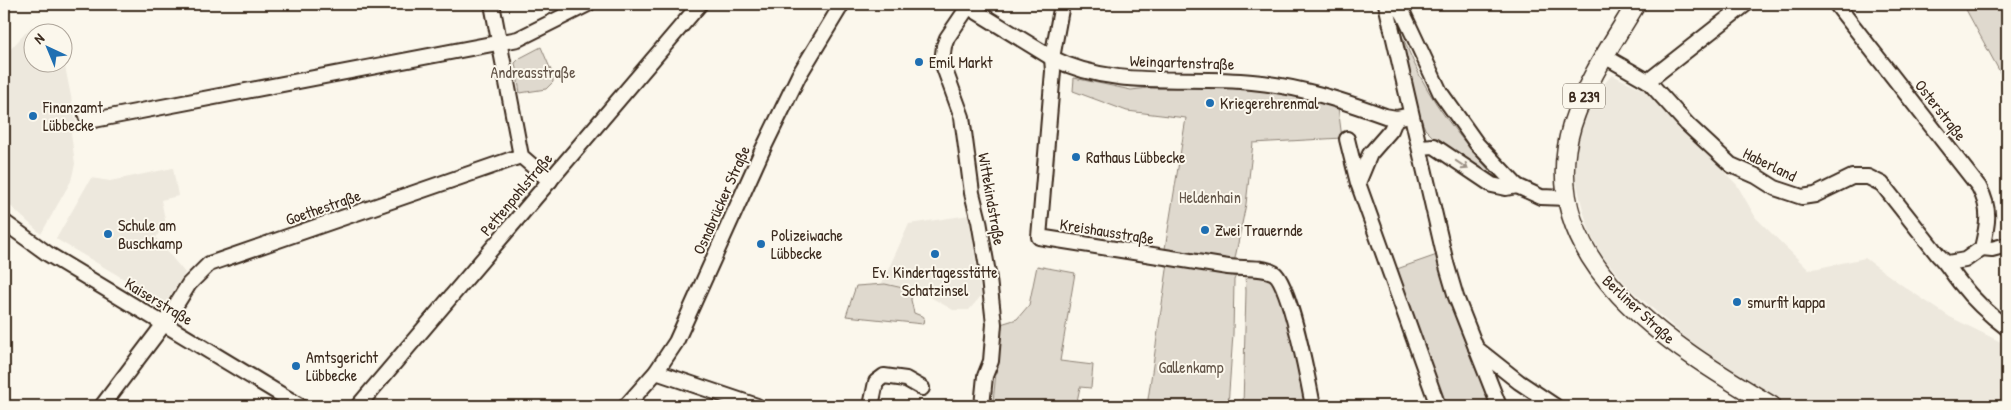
<svg xmlns="http://www.w3.org/2000/svg" width="2011" height="410" font-family="'Patrick Hand',sans-serif">
  <rect width="100%" height="100%" fill="#fbf7ec"/>
  <filter id="ink" filterUnits="userSpaceOnUse"><feTurbulence type="fractalNoise" baseFrequency=".02" numOctaves="2"/><feDisplacementMap in="SourceGraphic" scale="10" xChannelSelector="R" yChannelSelector="G"/><feConvolveMatrix kernelMatrix="1 2 1 2 8 2 1 2 1" color-interpolation-filters="sRGB"/></filter>
  <g filter="url(#ink)">
    <g fill="#ede8dd">
      <path d="M32,26L39,32H32V62H62L63,56L77,127L71,133L75,164L71,181L41,234L4,200V60L5,55Z"/>
      <path d="M1612,75L1645,90L1737,185L1756,218L1809,270L1865,258L1906,288L1950,317L2007,345V406H1791L1700,350L1629,288L1604,258L1591,236L1583,210L1574,172L1579,135L1593,96Z"/>
      <path d="M173,168L178,196L161,200L167,229L160,231L156,238L185,273L165,303L56,239L91,178L110,181Z"/>
      <path d="M969,215L981,296L969,310H953L932,298L925,291L882,283L909,224Z"/>
    </g>
    <g fill="#dfd9ce" stroke="#8d8276">
      <path d="M1963,4H2007V73L2001,74Z"/>
      <path d="M1395,19C1403,38 1411,57 1420,76C1441,116 1470,150 1501,183L1440,144L1425,129L1417,109Z"/>
      <path d="M541,47L553,75V82L546,89L520,93L515,63L520,58Z"/>
      <path d="M1074,78L1131,90L1175,85L1248,87L1297,94L1338,107L1342,138L1253,143L1246,204L1234,263L1164,255L1186,118L1127,111L1073,91Z"/>
      <path d="M1437,255L1447,295L1491,406H1442L1394,270Z"/>
      <path d="M1168,263L1273,277L1294,337L1308,406H1243L1246,291L1245,275L1237,273L1234,280L1233,334L1228,406H1147Z"/>
      <path d="M1037,266L1075,273L1060,361L1093,365L1091,388L1080,387L1076,406H1021L993,402L1001,324L1017,319L1029,305Z"/>
      <path d="M885,284L912,290L911,300L914,313L924,317L923,324L846,316L856,286Z"/>
    </g>
    <g fill="none" stroke-linecap="round" stroke-linejoin="round">
      <defs>
        <g id="minor">
          <path d="M492,4L521,156L550,181"/>
          <path d="M964,4L1052,58C1115,90 1185,75 1252,82C1298,86 1341,100 1385,116L1396,118L1411,115"/>
          <path d="M1062,4L1052,58L1053,71L1039,237L1228,267C1242,269 1262,266 1274,273C1290,282 1309,385 1313,406"/>
          <path d="M1386,4L1446,263L1456,297L1499,406"/>
          <path d="M1397,4L1404,15L1440,92L1477,144L1517,186L1541,197L1567,198"/>
          <path d="M1836,4L1979,187C1991,210 1988,223 1982,248L1965,260L1948,263"/>
          <path d="M968,7L947,38L944,46L942,62L962,117L972,193L979,221L989,279L994,324L991,361L985,376L982,406"/>
          <path d="M1604,56L1648,81L1687,124L1731,165L1756,176L1775,188L1802,197L1815,195L1852,177H1868L1882,184L1938,255C1948,264 1953,275 1962,285C1975,302 1990,315 2007,328"/>
          <path d="M1648,81L1746,4"/>
          <path d="M86,116L94,120L518,39L588,4"/>
          <path d="M1396,118L1391,130L1370,154L1358,183L1438,406"/>
          <path d="M1347,139L1358,183"/>
          <path d="M1420,147L1434,146L1492,185L1506,188L1517,186"/>
          <path d="M4,222L48,254L300,406"/>
          <path d="M1982,248L1992,249L2007,245"/>
          <path d="M1476,348L1519,382L1555,406"/>
          <path d="M656,372L757,406"/>
          <path d="M102,406L164,324L189,284L209,264L521,156"/>
          <path d="M358,406L700,4"/>
          <path d="M626,406L656,372L676,342L762,151L799,75L842,4"/>
          <path d="M871,406L876,382L884,376L906,379L922,388"/>
        </g>
        <path id="major" d="M1636,4C1613,42 1586,81 1572,125C1531,262 1673,347 1772,406"/>
      </defs>
      <use href="#minor" stroke="#3b2a1e" stroke-width="18"/>
      <use href="#major" stroke="#3b2a1e" stroke-width="21"/>
      <use href="#minor" stroke="#fbf7ec" stroke-width="14"/>
      <use href="#major" stroke="#fbf7ec" stroke-width="18"/>
    </g>
    <defs><path id="oneway-shaft" d="M-6 0H5M1.5-3L5.5 0L1.5 3" fill="none" stroke-width="1.6" stroke-linecap="round" stroke-linejoin="round" transform="scale(1.25)"/></defs>
    <use stroke="#9b9085" href="#oneway-shaft" transform="translate(1462 165) rotate(34)"/>
  </g>
  <g fill="#1f6fb2" stroke="#fbf7ec" stroke-width="2">
    <circle cx="919" cy="62" r="5"/>
    <circle cx="1210" cy="103" r="5"/>
    <circle cx="33" cy="116" r="5"/>
    <circle cx="1076" cy="157" r="5"/>
    <circle cx="1205" cy="230" r="5"/>
    <circle cx="108" cy="234" r="5"/>
    <circle cx="761" cy="244" r="5"/>
    <circle cx="935" cy="254" r="5"/>
    <circle cx="1737" cy="302" r="5"/>
    <circle cx="296" cy="366" r="5"/>
  </g>
  <g text-anchor="middle" dominant-baseline="central" stroke-width="4" stroke-linejoin="round" paint-order="stroke">
    <rect fill="#fbf7ec" stroke="#75685c" stroke-width="1" x="1563" y="83.5" width="42" height="25" rx="4"/>
    <g font-size="15" font-weight="bold" fill="#3b2a1e">
      <text x="1584" y="96">B 239</text>
    </g>
    <g font-size="16" fill="#3b2a1e" stroke="#fbf7ec" text-anchor="start">
      <text x="929" y="62">Emil Markt</text>
      <text x="1220" y="103">Kriegerehrenmal</text>
      <text x="43" y="107">Finanzamt<tspan x="43" dy="18">Lübbecke</tspan></text>
      <text x="1086" y="157">Rathaus Lübbecke</text>
      <text x="118" y="225">Schule am<tspan x="118" dy="18">Buschkamp</tspan></text>
      <text x="1215" y="230">Zwei Trauernde</text>
      <text x="771" y="235">Polizeiwache<tspan x="771" dy="18">Lübbecke</tspan></text>
      <text x="935" y="272" text-anchor="middle">Ev. Kindertagesstätte<tspan x="935" dy="18">Schatzinsel</tspan></text>
      <text x="1747" y="302">smurfit kappa</text>
      <text x="306" y="357">Amtsgericht<tspan x="306" dy="18">Lübbecke</tspan></text>
    </g>
    <g font-size="16" fill="#3b2a1e" stroke="#fbf7ec">
      <text transform="translate(1182 62) rotate(2)">Weingartenstraße</text>
      <text transform="translate(1941 110) rotate(52)">Osterstraße</text>
      <text transform="translate(1770 164) rotate(26)">Haberland</text>
      <text transform="translate(516 194) rotate(-50)">Pettenpohlstraße</text>
      <text transform="translate(992 199) rotate(80)">Wittekindstraße</text>
      <text transform="translate(721 200) rotate(-66)">Osnabrücker Straße</text>
      <text transform="translate(323 207) rotate(-19)">Goethestraße</text>
      <text transform="translate(1107 231) rotate(9)">Kreishausstraße</text>
      <text transform="translate(159 301) rotate(31)">Kaiserstraße</text>
      <text transform="translate(1639 309) rotate(43)">Berliner Straße</text>
    </g>
    <g font-size="16" fill="#64564a" stroke="#fbf7ec">
      <text x="533" y="72">Andreasstraße</text>
      <text x="1210" y="197">Heldenhain</text>
      <text x="1191" y="367">Gallenkamp</text>
    </g>
  </g>
  <rect width="2011" height="410" fill="none" stroke="#fbf7ec" stroke-width="20"/>
  <rect x="10" y="10" width="1991" height="390" fill="none" stroke="#3b2a1e" stroke-width="2" filter="url(#ink)"/>
  <g transform="translate(48 48) rotate(316)"><circle r="24" fill="#fbf7ec" stroke="#aea59a"/>
  <path d="M0-4L9 19L0 12L-9 19Z" fill="#1f6fb2"/>
  <text y="-8" font-size="14" font-weight="bold" text-anchor="middle" fill="#3b2a1e">N</text>
  </g>
</svg>
